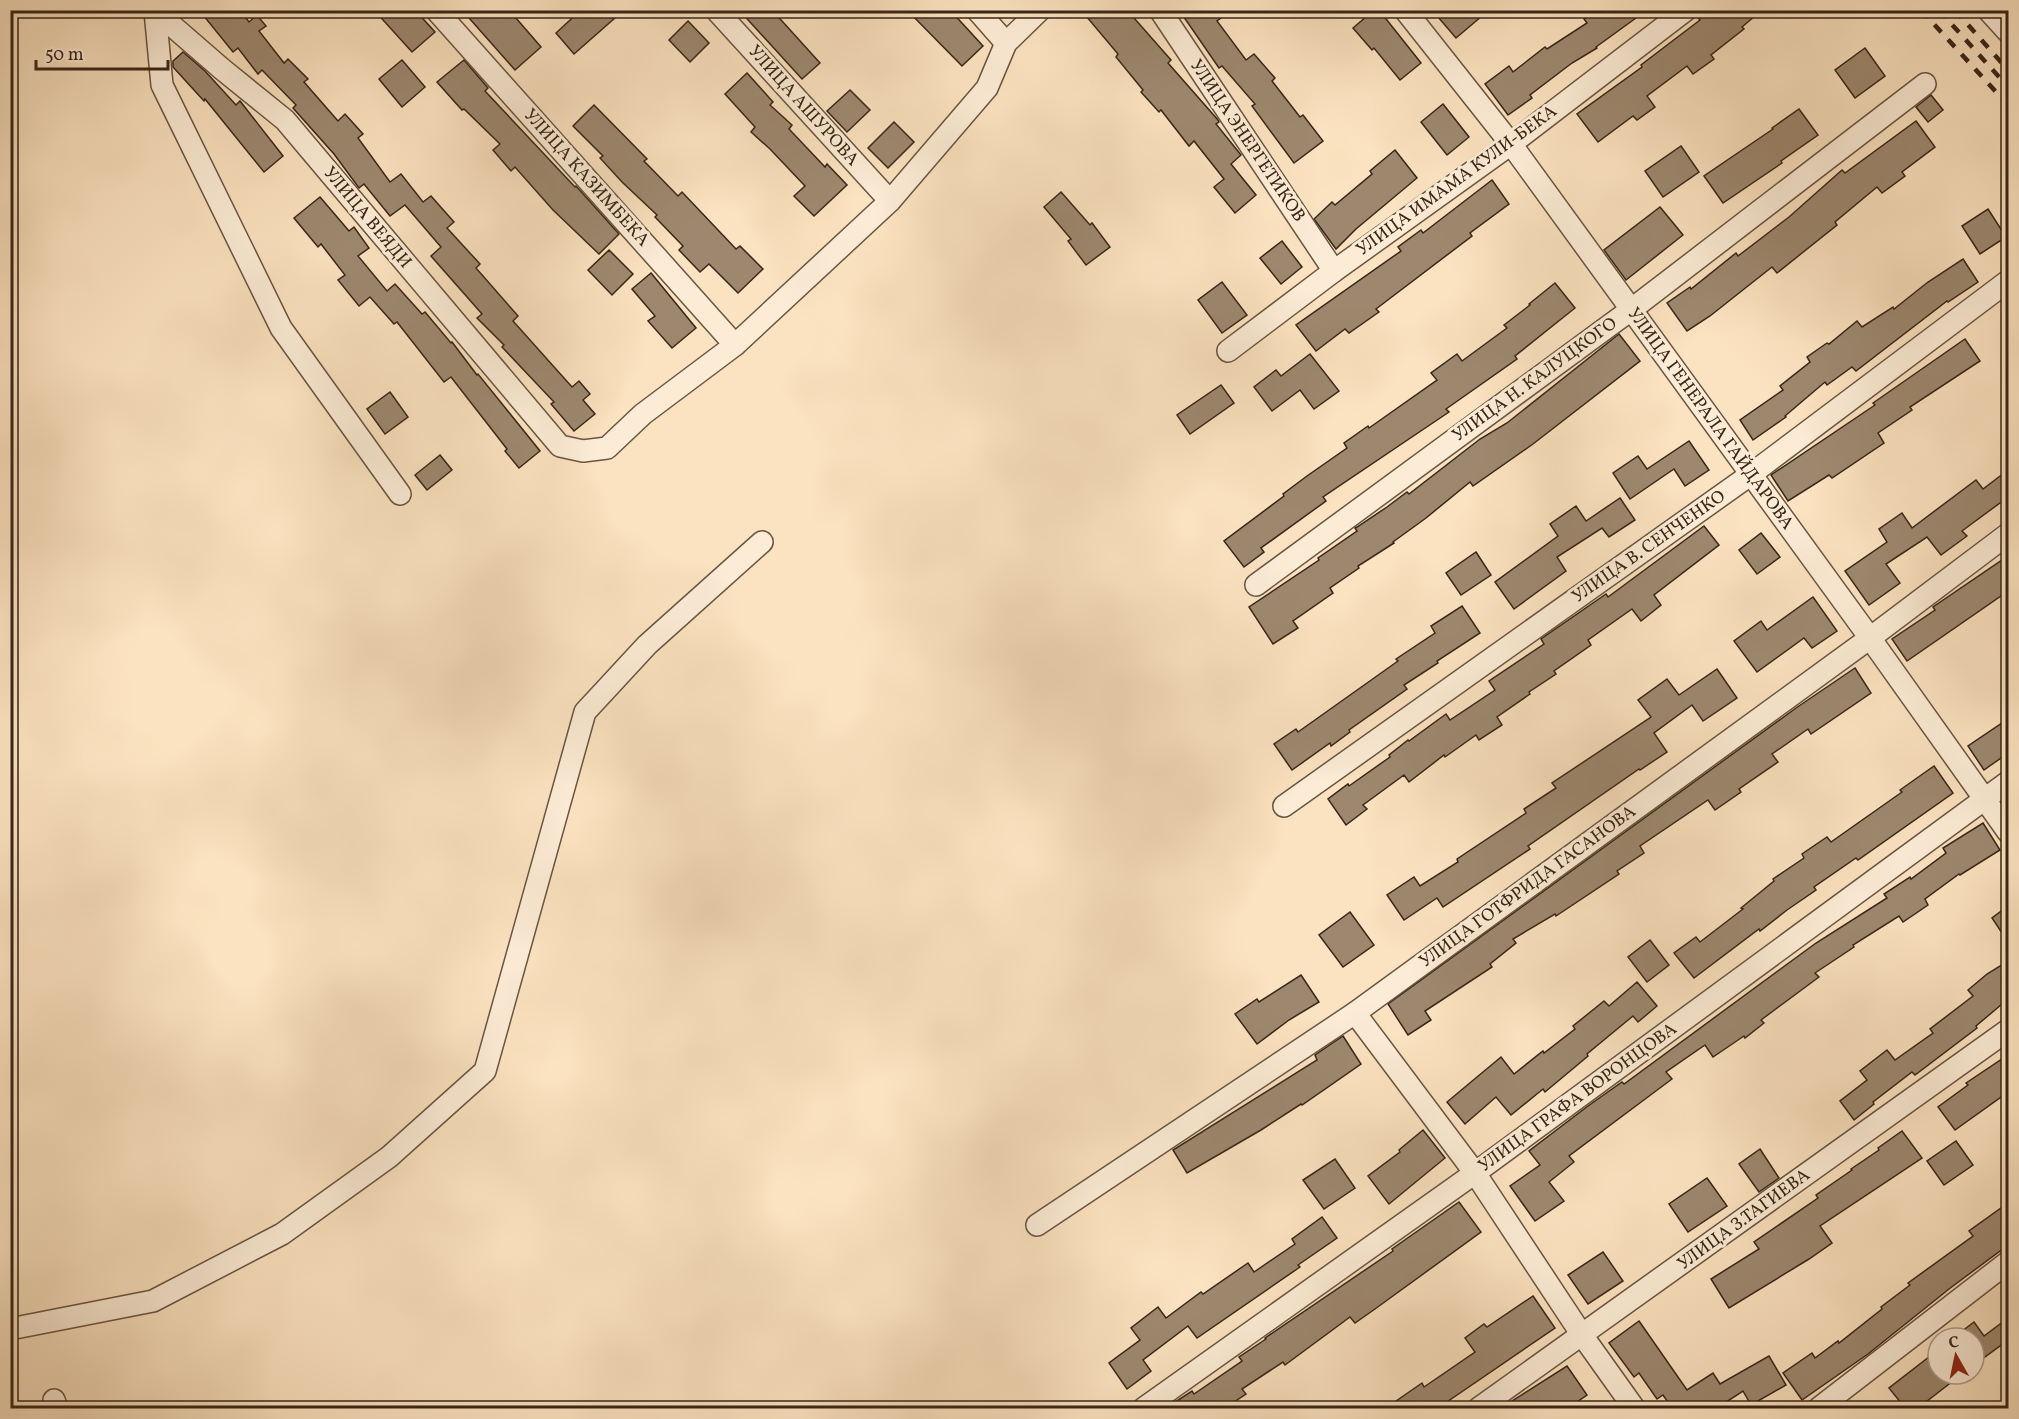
<svg xmlns="http://www.w3.org/2000/svg" width="2019" height="1419" font-family="Vollkorn,serif">
  <rect width="100%" height="100%" fill="#fbe2c0"/>
  <filter id="stains"><feTurbulence type="fractalNoise" baseFrequency=".00333" numOctaves="4"/><feColorMatrix values="0 0 0 0 .2 0 0 0 0 .09 0 0 0 0 .02 0 0 0 .5 -.17"/></filter>
  <radialGradient id="worn" r=".72"><stop offset=".6" stop-color="#630" stop-opacity="0"/><stop offset="1" stop-color="#630" stop-opacity=".3"/></radialGradient>
  <g fill="#9d886f" stroke="#382617" stroke-width="1.5">
    <path d="M199,10H240L249,22L257,15L266,26L259,31L284,63L288,59L308,79L304,82L338,121L345,114L363,134L358,138L390,182L401,174L423,202L431,196L454,222L447,228L480,264L476,268L518,316L513,321L572,387L579,381L590,394L583,400L595,414L574,431L551,404L554,402L502,347L504,345L477,318L482,314L431,256L441,247L405,205L390,216L364,184L359,188L334,154L293,108L296,105L262,70L258,74L238,48L233,52Z"/>
    <path d="M374,10H415L435,32L412,52Z"/>
    <path d="M462,10H509L541,47L515,70Z"/>
    <path d="M581,10H624L574,54L556,33Z"/>
    <path d="M739,10H772L820,63L802,79Z"/>
    <path d="M907,10H950L983,46L962,66Z"/>
    <path d="M1081,10H1127L1171,60L1168,63L1218,120L1219,122L1216,124L1241,155L1231,164L1256,195L1235,213L1214,187L1224,179L1194,141L1189,146L1161,110L1159,112L1141,92L1143,90L1116,57L1118,54Z"/>
    <path d="M1179,10H1232L1217,21L1246,60L1254,54L1275,78L1272,81L1300,117L1303,115L1323,141L1294,163L1252,106L1255,104L1222,66L1219,68Z"/>
    <path d="M1374,10H1379L1421,63L1400,80L1374,48L1372,50L1353,28Z"/>
    <path d="M1432,10H1489L1456,38Z"/>
    <path d="M1597,10H1647L1596,47L1597,48L1572,63L1530,95L1532,98L1508,115L1485,84L1509,66L1513,72L1545,47L1547,49L1587,23L1584,19Z"/>
    <path d="M1708,10H1762L1742,27L1744,29L1711,55L1714,59L1693,74L1687,66L1647,96L1655,107L1637,120L1633,116L1598,142L1577,114L1642,67L1641,65L1700,20L1698,18Z"/>
    <path d="M688,21L709,43L690,62L669,40Z"/>
    <path d="M1865,48L1885,76L1855,98L1835,70Z"/>
    <path d="M183,52L205,71L236,105L240,101L283,156L264,172L205,99L204,101L173,67V61Z"/>
    <path d="M402,60L425,87L402,107L379,79Z"/>
    <path d="M464,60L488,88L485,91L575,187L576,186L619,234L599,254L553,210L515,167L511,171L493,150L500,144L464,109L462,110L437,82Z"/>
    <path d="M747,73L773,102L770,105L792,125L789,129L825,167L827,164L847,185L814,216L794,196L805,186L770,149L751,132L755,127L725,94Z"/>
    <path d="M850,90L870,110L847,132L827,111Z"/>
    <path d="M1931,95L1943,110L1928,122L1916,107Z"/>
    <path d="M1443,104L1469,137L1447,155L1421,122Z"/>
    <path d="M594,105L647,159L644,161L678,196L682,192L736,249L740,246L763,269L738,293L709,264L700,272L679,250L683,246L655,217L657,215L622,182L600,158L603,156L573,126Z"/>
    <path d="M1799,109L1818,135L1781,161L1782,163L1723,203L1704,176L1773,129L1772,128Z"/>
    <path d="M1916,121L1935,147L1902,172L1905,176L1882,193L1877,187L1835,222L1837,225L1777,273L1772,267L1710,316L1687,331L1667,303L1690,287L1691,289L1736,253L1738,256L1789,217L1842,170L1845,173Z"/>
    <path d="M894,122L914,142L888,168L868,148Z"/>
    <path d="M1681,146L1699,172L1663,197L1645,171Z"/>
    <path d="M1395,150L1417,178L1356,229L1336,249L1314,219L1332,202L1335,205L1372,174L1370,171Z"/>
    <path d="M1492,180L1509,204L1470,233L1472,236L1376,309L1379,312L1349,333L1345,329L1316,351L1296,325L1401,251L1398,247L1421,230L1423,233Z"/>
    <path d="M1061,192L1090,225L1092,223L1110,247L1086,265L1068,241L1071,239L1044,207Z"/>
    <path d="M320,197L349,231L354,227L369,248L358,256L387,291L395,284L422,314L425,312L451,343L452,342L477,375L478,374L540,451L519,468L505,451L507,449L451,377L444,382L397,322L394,324L370,297L359,306L338,280L345,275L321,244L318,247L294,218Z"/>
    <path d="M1660,207L1683,235L1626,280L1604,250Z"/>
    <path d="M1988,209L2006,237L1980,254L1962,226Z"/>
    <path d="M1282,241L1302,267L1281,284L1260,258Z"/>
    <path d="M609,250L633,274L612,295L588,270Z"/>
    <path d="M1963,259L1978,282L1948,302L1947,301L1856,371L1852,367L1827,385L1825,382L1785,416L1786,417L1753,440L1740,420L1783,390L1780,386L1810,362L1807,357L1827,343L1829,344L1857,321L1862,327L1893,307L1894,309L1928,282Z"/>
    <path d="M651,273L696,328L672,348L648,321L655,316L632,289Z"/>
    <path d="M1222,282L1247,315L1222,333L1198,300Z"/>
    <path d="M1555,283L1575,308L1515,356L1517,359L1446,409L1449,412L1323,497L1326,501L1261,548L1264,552L1244,567L1224,541L1284,496L1283,494L1307,476L1347,448L1344,443L1368,426L1369,428L1437,380L1431,373L1457,354L1462,361L1507,328L1504,325L1530,305L1529,304Z"/>
    <path d="M1619,334L1640,361L1533,444L1473,486L1470,482L1426,518L1393,542L1394,543L1358,566L1359,568L1330,588L1333,593L1293,621L1298,628L1273,644L1249,607L1319,560L1318,558L1357,531L1355,528L1357,527L1387,507L1407,492L1409,494L1480,439L1507,423Z"/>
    <path d="M1965,339L1980,361L1910,407L1912,410L1878,433L1884,443L1832,478L1829,475L1788,501L1771,475L1875,405L1873,403Z"/>
    <path d="M1310,354L1339,391L1314,409L1300,390L1272,411L1254,387L1276,370L1281,376Z"/>
    <path d="M1221,385L1234,403L1190,434L1177,415Z"/>
    <path d="M390,392L408,417L385,434L367,409Z"/>
    <path d="M1689,441L1709,470L1685,486L1674,469L1630,499L1613,473L1638,456L1647,469Z"/>
    <path d="M440,455L452,470L427,490L415,475Z"/>
    <path d="M2008,470V497L1962,531L1967,536L1941,555L1927,537L1886,564L1900,583L1869,605L1845,571L1887,542L1879,529L1902,513L1912,528L1976,480L1983,489Z"/>
    <path d="M1620,498L1635,520L1609,537L1602,528L1557,557L1566,571L1514,609L1495,582L1558,536L1550,524L1576,506L1586,521Z"/>
    <path d="M1704,526L1719,545L1654,595L1661,605L1641,621L1632,609L1588,640L1591,645L1554,671L1556,674L1529,692L1530,694L1497,717L1502,725L1479,740L1476,735L1445,757L1444,755L1409,782L1404,775L1363,805L1367,809L1346,825L1328,799L1348,784L1349,786L1390,757L1389,755L1408,740L1409,741L1446,714L1450,720L1495,690L1489,681L1544,644L1541,639L1606,594L1608,597Z"/>
    <path d="M1761,533L1780,557L1757,574L1739,550Z"/>
    <path d="M1476,552L1491,575L1461,595L1446,573Z"/>
    <path d="M2008,556V591L1907,661L1892,639L1935,610L1933,607Z"/>
    <path d="M1813,597L1837,631L1812,648L1804,638L1757,672L1734,641L1761,621L1767,630Z"/>
    <path d="M1462,606L1480,633L1437,661L1438,663L1404,685L1407,689L1349,730L1350,732L1331,746L1330,743L1292,770L1274,744L1296,729L1298,732L1398,661L1396,659L1435,633L1431,626Z"/>
    <path d="M1855,668L1871,693L1811,734L1808,729L1772,754L1778,762L1739,789L1741,792L1715,810L1708,800L1640,846L1644,853L1617,871L1619,874L1556,916L1555,914L1513,939L1516,943L1490,964L1492,967L1425,1011L1431,1020L1408,1035L1388,1004L1796,708Z"/>
    <path d="M1717,669L1737,698L1703,721L1692,705L1654,733L1667,752L1640,770L1639,769L1528,846L1530,849L1443,907L1437,898L1404,920L1387,895L1414,877L1420,886L1458,862L1457,859L1526,813L1524,809L1556,788L1552,783L1651,717L1638,700L1667,679L1679,695Z"/>
    <path d="M2008,719V753L1984,770L1968,746Z"/>
    <path d="M1934,766L1953,793L1858,860L1856,858L1814,887L1816,890L1787,910L1760,931L1759,929L1694,978L1674,953L1696,937L1700,942L1743,909L1741,908L1774,881L1773,879L1804,858L1802,854L1827,837L1831,842L1902,792L1900,790Z"/>
    <path d="M1983,823L2000,850L1960,875L1959,874L1925,899L1928,905L1903,922L1899,916L1853,945L1854,947L1815,973L1819,977L1761,1020L1764,1023L1745,1038L1744,1036L1713,1057L1705,1045L1666,1072L1672,1079L1569,1156L1574,1162L1549,1182L1564,1201L1535,1221L1510,1186L1540,1165L1529,1151L1588,1106L1622,1082L1624,1084L1816,943L1887,898L1884,894L1910,877L1911,879L1946,853L1943,848Z"/>
    <path d="M2008,906V942L1992,918Z"/>
    <path d="M1350,912L1374,945L1343,967L1319,935Z"/>
    <path d="M1650,940L1669,965L1647,982L1628,957Z"/>
    <path d="M2008,961V999L1976,1026L1977,1028L1915,1075L1912,1072L1873,1102L1874,1104L1854,1120L1840,1101L1867,1080L1860,1071L1887,1050L1895,1060L1933,1033L1930,1029L1973,996L1968,990L1987,974Z"/>
    <path d="M1301,975L1319,1002L1289,1020L1257,1044L1235,1014L1257,999L1259,1002Z"/>
    <path d="M1637,982L1657,1006L1638,1022L1633,1016L1587,1054L1588,1056L1545,1092L1543,1089L1511,1115L1496,1097L1465,1124L1447,1102L1501,1057L1514,1074L1543,1051L1544,1053L1575,1029L1573,1026L1604,1001L1609,1006Z"/>
    <path d="M1343,1036L1361,1064L1302,1105L1301,1104L1261,1130L1187,1173L1173,1150L1317,1060L1315,1055Z"/>
    <path d="M2008,1055V1092L1955,1130L1938,1107L1968,1085L1966,1083Z"/>
    <path d="M1423,1130L1445,1158L1389,1204L1368,1176L1400,1152L1399,1150Z"/>
    <path d="M1902,1131L1922,1158L1820,1226L1832,1243L1809,1259L1729,1308L1711,1279L1759,1249L1754,1242L1818,1198L1816,1195L1852,1170L1851,1169L1879,1150L1878,1148Z"/>
    <path d="M1956,1141L1973,1165L1944,1185L1927,1161Z"/>
    <path d="M1760,1149L1779,1178L1759,1192L1739,1164Z"/>
    <path d="M1335,1159L1355,1188L1324,1209L1303,1180Z"/>
    <path d="M1707,1178L1727,1206L1688,1232L1669,1204Z"/>
    <path d="M1459,1202L1481,1232L1375,1309L1355,1323L1350,1317L1285,1365L1283,1362L1242,1389L1246,1394L1225,1408H1166L1192,1391L1194,1394L1242,1361L1239,1357L1266,1339L1265,1338L1393,1251L1392,1249Z"/>
    <path d="M2008,1203V1245L1949,1289L1868,1354L1802,1400L1783,1373L1812,1353L1815,1358L1838,1341L1839,1343L1882,1309L1881,1307L1910,1285L1908,1283L1973,1236L1969,1231Z"/>
    <path d="M1322,1217L1337,1238L1298,1265L1300,1267L1197,1338L1188,1326L1143,1360L1151,1371L1127,1389L1109,1363L1140,1340L1131,1328L1158,1307L1166,1318L1201,1292L1203,1294L1248,1263L1254,1272L1295,1244L1292,1239Z"/>
    <path d="M1603,1252L1623,1281L1588,1304L1568,1275Z"/>
    <path d="M1533,1296L1555,1328L1438,1408H1386L1422,1383L1424,1387L1475,1352L1465,1338L1484,1324L1487,1327Z"/>
    <path d="M2008,1318V1340L1974,1365V1338H1953L1974,1322L1984,1336Z"/>
    <path d="M1639,1321L1687,1390L1713,1373L1720,1384L1769,1356L1786,1385L1751,1405L1743,1391L1717,1408H1672L1663,1395L1657,1399L1639,1373L1634,1377L1609,1343Z"/>
    <path d="M1938,1350V1374H1962L1918,1408H1905L1889,1388Z"/>
    <path d="M1567,1366L1587,1395L1568,1408H1501Z"/>
  </g>
  <g fill="none" stroke-linecap="round" stroke-linejoin="round">
    <defs>
      <g id="minor">
        <path d="M154,10L222,69L285,120L560,446L583,451L607,448L643,414L735,345L890,201L987,88L1006,43L1040,10"/>
        <path d="M436,10L735,345"/>
        <path d="M716,10L890,201"/>
        <path d="M977,10L1006,43"/>
        <path d="M1160,10L1334,271"/>
        <path d="M1405,10L1511,144L1870,638L2008,832"/>
        <path d="M1988,10L2008,32"/>
        <path d="M155,11L162,85L281,328L400,494"/>
        <path d="M1228,351L1334,271L1511,144L1686,10"/>
        <path d="M1256,585L1632,309L1925,84"/>
        <path d="M1284,806L1750,475L2008,281"/>
        <path d="M1355,1013L1475,1173L1582,1335L1634,1408"/>
        <path d="M1037,1225L1355,1013L1870,638L2008,534"/>
        <path d="M10,1329L153,1301L282,1234L389,1157L485,1071L585,712L647,645L762,542"/>
        <path d="M54,1400L57,1408"/>
        <path d="M1144,1408L1475,1173L2008,782"/>
        <path d="M1479,1408L2008,1030"/>
        <path d="M1819,1408L2008,1262"/>
      </g>
    </defs>
    <use href="#minor" stroke="#695541" stroke-width="24"/>
    <use href="#minor" stroke="#fcecd6" stroke-width="21"/>
    <g stroke="#382617" stroke-width="4.5" stroke-dasharray="10 10" stroke-linecap="butt">
      <path d="M1921,10L2008,105"/>
      <path d="M1939,10L2008,87"/>
      <path d="M1955,10L2008,70"/>
    </g>
  </g>
  <g text-anchor="middle" dominant-baseline="central" stroke-width="6" stroke-linejoin="round" paint-order="stroke">
    <g font-size="18" fill="#382617" stroke="#fcecd6">
      <text transform="translate(803 106) rotate(48)">УЛИЦА АШУРОВА</text>
      <text transform="translate(1247 141) rotate(56)">УЛИЦА ЭНЕРГЕТИКОВ</text>
      <text transform="translate(586 178) rotate(48)">УЛИЦА КАЗИМБЕКА</text>
      <text transform="translate(1457 181) rotate(-36)">УЛИЦА ИМАМА КУЛИ-БЕКА</text>
      <text transform="translate(367 218) rotate(50)">УЛИЦА ВЕЯДИ</text>
      <text transform="translate(1535 380) rotate(-36)">УЛИЦА Н. КАЛУЦКОГО</text>
      <text transform="translate(1710 419) rotate(54)">УЛИЦА ГЕНЕРАЛА ГАЙДАРОВА</text>
      <text transform="translate(1649 547) rotate(-35)">УЛИЦА В. СЕНЧЕНКО</text>
      <text transform="translate(1528 887) rotate(-36)">УЛИЦА ГОТФРИДА ГАСАНОВА</text>
      <text transform="translate(1578 1098) rotate(-36)">УЛИЦА ГРАФА ВОРОНЦОВА</text>
      <text transform="translate(1744 1220) rotate(-36)">УЛИЦА З.ТАГИЕВА</text>
    </g>
  </g>
  <rect width="2019" height="1419" fill="none" stroke="#fbe2c0" stroke-width="36"/>
  <rect x="12" y="12" width="1995" height="1395" fill="none" stroke="#382617" stroke-width="3"/>
  <rect x="18" y="18" width="1983" height="1383" fill="none" stroke="#382617" stroke-width="1.5"/>
  <g transform="translate(1956 1356) rotate(351)"><circle r="28" fill="#fcecd6" stroke="#ae9d8a" stroke-width="1.5"/>
  <path d="M0-4.5L10 22L0 15L-10 22Z" fill="#8f2418"/>
  <text y="-9" font-size="16" font-weight="bold" text-anchor="middle" fill="#382617">С</text>
  </g>
  <path d="M36 60v9h132v-9" fill="none" stroke="#382617" stroke-width="3"/>
  <text x="45" y="60" font-size="18" fill="#382617" stroke="#fcecd6" stroke-width="4.5" paint-order="stroke">50 m</text>
  <rect width="100%" height="100%" filter="url(#stains)"/>
  <rect width="100%" height="100%" fill="url(#worn)"/>
</svg>
